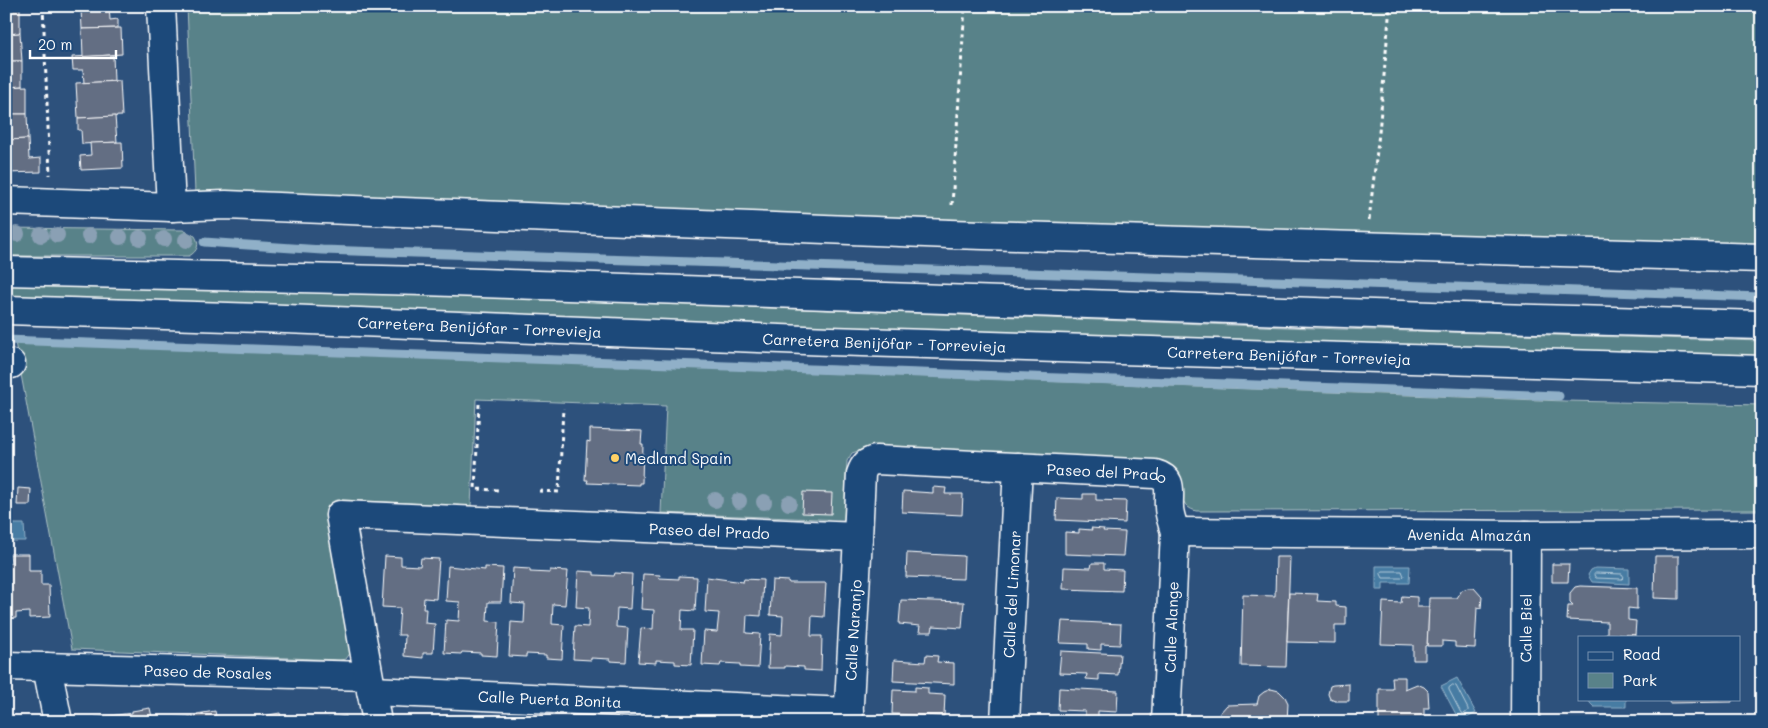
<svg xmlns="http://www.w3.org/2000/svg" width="1768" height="728" font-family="Mali,sans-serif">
  <rect width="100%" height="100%" fill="#2d517c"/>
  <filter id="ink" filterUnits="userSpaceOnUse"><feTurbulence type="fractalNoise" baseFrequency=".02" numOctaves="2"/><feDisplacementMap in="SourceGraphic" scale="10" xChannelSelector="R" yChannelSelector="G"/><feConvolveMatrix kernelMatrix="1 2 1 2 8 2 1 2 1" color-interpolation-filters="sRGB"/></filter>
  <g filter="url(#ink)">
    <g fill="#598289" stroke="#acc0c4">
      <path d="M187,6H1762V246L1362,234L195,192Z"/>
      <path d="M6,228L183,230L195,236C200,244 198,251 189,256H6Z"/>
      <path d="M133,284L1339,329L1762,341V356L1201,341L90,299L6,297V285Z"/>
      <path d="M15,342L1565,401L1762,405V510L1196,511C1169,503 1193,475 1169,464L864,449L852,453L847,461L844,520L661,513L666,406L476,399L471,506L341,500C330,503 328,511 327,521L351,652L346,659L339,660L72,649Z"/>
    </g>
    <g fill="#467ca3" stroke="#90b0c8">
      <path d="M6,524H24L25,541H6Z"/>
      <path d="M1410,566L1409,583H1383V590H1376V566Z"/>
      <path d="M1595,568L1629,569V584L1592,582L1588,575L1591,570Z"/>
      <path d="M1457,678L1476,713L1460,722L1441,686Z"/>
      <path d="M1589,699H1626V707H1594L1590,703Z"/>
    </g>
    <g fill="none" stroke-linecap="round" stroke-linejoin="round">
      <g stroke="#b5cbda" stroke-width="1">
        <path d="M1383,571H1402L1404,576L1402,578H1383L1381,574Z"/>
        <path d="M1596,573L1622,574L1624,577L1622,579L1596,578L1594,575Z"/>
        <path d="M1453,685L1456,686L1468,709V711L1464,714L1461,713L1449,690V688Z"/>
      </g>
      <g stroke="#90b0c8" stroke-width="9">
        <path d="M204,242L322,250L1762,297"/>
        <path d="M6,340L1559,396"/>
      </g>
    </g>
    <g fill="#646e83" stroke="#fff">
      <path d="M51,6H109L110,20L118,19V28L82,29L81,9L51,10Z"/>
      <path d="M6,8H20V33L6,34Z"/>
      <path d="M121,28L122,54L83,57L82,29Z"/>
      <path d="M20,33L22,61H6V34Z"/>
      <path d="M113,55L114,81L84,83L83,70H73L72,57Z"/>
      <path d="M6,61H22V86L6,87Z"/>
      <path d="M120,81L122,116L78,118L76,83Z"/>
      <path d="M27,86V114H6V87Z"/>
      <path d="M6,114H27L28,139L6,140Z"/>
      <path d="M115,116L117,142L82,144L81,130H78V118Z"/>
      <path d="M28,139L29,159L41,158V172L6,173V140Z"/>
      <path d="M122,142L123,168L81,170L80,156L91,155L90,143Z"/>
      <path d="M590,429L642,431L641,444H643L642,483H639V485L587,483L588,480H585L587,441L590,442Z"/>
      <path d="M933,487L946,488L945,494H963L962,515L902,512L903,491L933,493Z"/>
      <path d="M18,488L31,489L30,505H17Z"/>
      <path d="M803,492L832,493L831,514L802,513Z"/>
      <path d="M1083,494H1096V500L1126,501L1125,523L1056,520L1057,498L1083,499Z"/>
      <path d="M1091,528L1104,529L1103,531L1125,532L1123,556L1065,554V532L1079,533V529L1092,530Z"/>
      <path d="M907,553L964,556L963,579L906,577Z"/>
      <path d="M10,554H29V571H41V585H49L50,617L29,618V612L16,613V618L6,619V563H11Z"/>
      <path d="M385,556L401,557V565L420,566L421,558L439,559L436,599L424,598L423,609H426L425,623L435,624L433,653H423V658L404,656L405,635H398L400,608L382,607Z"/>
      <path d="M1655,556H1679V599L1654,598Z"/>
      <path d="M1276,557H1290L1286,667L1241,666L1243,595L1275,596Z"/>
      <path d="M1092,563H1104V569L1123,570L1122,591L1063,589L1064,567L1091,568Z"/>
      <path d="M1552,564H1569L1568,582H1552Z"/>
      <path d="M448,566L485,570V567L503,568L501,602H488L487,621L499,622L497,656L481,655V653L462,652L461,654L444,653L446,620L459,621L460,602L446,601Z"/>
      <path d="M513,568L530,569V572L550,573V570L568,571L565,605L553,604L552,624L564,625L562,659L546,658V655L526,654V657L509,656L511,622L524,623L525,604L511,603Z"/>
      <path d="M578,571L594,572V575L614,576L615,573L632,574L630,609L617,608L616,627L628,628L626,662L610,661V659L591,658V660L573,659L575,626L588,627L589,608L576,607Z"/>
      <path d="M643,574L660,575L659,578L679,579V576L697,577L695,611L682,610L681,630H693L691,665L675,664V661L656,660V663L638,662L641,628L653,629L654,610L641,609Z"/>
      <path d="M707,577L743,582L744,579L763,580L761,616L747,615L746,633L760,634L758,668L740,667V664L721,663L720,666L702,665L704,631L717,632L719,613L705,612Z"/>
      <path d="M772,580L788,581L789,583H826L824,617L812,616L811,636H822L821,671L804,670V667L785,666V668H768L770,634L782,635L783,616L770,615Z"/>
      <path d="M1580,586L1637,588V609L1628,608V620L1636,621L1635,635L1607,634V622L1567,620L1568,606H1573L1570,603V593L1575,587Z"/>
      <path d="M1468,588H1474L1482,597L1481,608L1477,607L1475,648L1455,647V642L1442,641V646H1427L1429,598H1457L1462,590Z"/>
      <path d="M1289,593L1318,594L1317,601L1336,602V606L1346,607V625H1335V643L1287,642Z"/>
      <path d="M1402,596L1417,597V607H1429L1427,645L1425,646V660H1413V645L1381,644L1383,602L1401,603Z"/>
      <path d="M901,600L964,602L962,628L933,626L932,632H919L920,626L899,624Z"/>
      <path d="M1062,621L1121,624L1120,645L1101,644V650L1088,649V644L1060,643Z"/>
      <path d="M1605,634L1635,635V637H1605Z"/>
      <path d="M1061,651L1120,654L1118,675L1099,674V680L1086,679L1087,674L1059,673Z"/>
      <path d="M926,655L938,656L937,662L954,663V684L893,681L894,660L925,662Z"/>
      <path d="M1392,677H1405V689L1417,684L1424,687L1428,691L1429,708H1424V722H1379V689H1393Z"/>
      <path d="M1349,684V701H1335L1330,699L1328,694L1330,686L1333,685Z"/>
      <path d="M915,687L928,688V694L945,695L944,716L892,714L893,690L915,691Z"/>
      <path d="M1059,688L1118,691L1117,712L1098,711V717L1085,716V711L1058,710Z"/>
      <path d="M1271,689L1279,691L1285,697L1288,703L1287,722H1219V714L1227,705L1257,704L1259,696L1264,692Z"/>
      <path d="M1670,699H1732V702L1669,703Z"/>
      <path d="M150,708L153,722H96L95,718L132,713V711Z"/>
      <path d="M215,711L217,722H161V720L197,716V714Z"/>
      <path d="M280,713L282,722H230L263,718V716Z"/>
      <path d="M346,716L347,722H328V719Z"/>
    </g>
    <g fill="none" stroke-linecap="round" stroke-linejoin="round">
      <defs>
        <g id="street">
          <path d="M161,6L171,207"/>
          <path d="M6,201L171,207L226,205L950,234L1762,258"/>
          <path d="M6,364H11"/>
          <path id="s1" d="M1175,532L1526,535L1762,534"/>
          <path id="s2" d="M6,666L368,676"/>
          <path d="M47,667L58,722"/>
          <path id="s3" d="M371,691L849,712"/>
          <path id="s4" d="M377,722L340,515L858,537L861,474C864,465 867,462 876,460L1155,474C1174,479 1168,492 1169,507C1169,515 1173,524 1175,532L1166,722"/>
          <path id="s5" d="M848,722L858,537"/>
          <path id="s6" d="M1005,722L1018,467"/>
          <path id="s7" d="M1525,722L1526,535"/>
        </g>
        <g id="secondary">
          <path d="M6,271L424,281L1461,317L1762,325"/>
          <path id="s8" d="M6,310L260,318L830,341L1762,370"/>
        </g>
      </defs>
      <use href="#street" stroke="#fff" stroke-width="31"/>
      <use href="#secondary" stroke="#fff" stroke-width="31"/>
      <g stroke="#fff" stroke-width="3" stroke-dasharray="4 4" stroke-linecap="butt">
        <path d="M43,6L50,175"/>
        <path d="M952,205L965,6"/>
        <path d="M1369,220L1379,133L1390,6"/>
        <path d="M479,404L475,489L498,490"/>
        <path d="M539,491L559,492L563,408"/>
      </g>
      <use href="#street" stroke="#1f4a7a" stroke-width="28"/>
      <use href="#secondary" stroke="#1f4a7a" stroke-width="28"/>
    </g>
    <g fill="#8aa0b4">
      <circle cx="17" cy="234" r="8"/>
      <circle cx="41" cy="235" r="8"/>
      <circle cx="57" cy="235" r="8"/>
      <circle cx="89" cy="236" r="8"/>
      <circle cx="120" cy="237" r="8"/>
      <circle cx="140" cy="238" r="8"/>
      <circle cx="164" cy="239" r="8"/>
      <circle cx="186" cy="240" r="8"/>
      <circle cx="715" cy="500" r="8"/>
      <circle cx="739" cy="501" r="8"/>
      <circle cx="764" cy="502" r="8"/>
      <circle cx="789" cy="503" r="8"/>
    </g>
  </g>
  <circle fill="#ffd166" stroke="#1f4a7a" stroke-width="2" cx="615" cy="458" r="5"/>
  <g text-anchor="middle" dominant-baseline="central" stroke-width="4" stroke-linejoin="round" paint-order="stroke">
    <g font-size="15" fill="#fff" stroke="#1f4a7a">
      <text stroke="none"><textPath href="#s8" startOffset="474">Carretera Benijófar - Torrevieja</textPath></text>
      <text stroke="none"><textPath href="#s8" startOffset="879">Carretera Benijófar - Torrevieja</textPath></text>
      <text stroke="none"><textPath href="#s8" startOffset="1284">Carretera Benijófar - Torrevieja</textPath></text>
      <text stroke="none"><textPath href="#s4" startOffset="1045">Paseo del Prado</textPath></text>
      <text stroke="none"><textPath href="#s4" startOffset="580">Paseo del Prado</textPath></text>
      <text stroke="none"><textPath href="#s1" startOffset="294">Avenida Almazán</textPath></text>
      <text stroke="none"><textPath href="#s6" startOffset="128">Calle del Limonar</textPath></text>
      <text transform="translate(1171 627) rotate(-88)">Calle Alange</text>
      <text stroke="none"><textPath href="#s7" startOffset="94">Calle Biel</textPath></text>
      <text stroke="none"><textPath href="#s5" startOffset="92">Calle Naranjo</textPath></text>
      <text stroke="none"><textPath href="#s2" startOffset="202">Paseo de Rosales</textPath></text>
      <text stroke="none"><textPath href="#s3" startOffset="179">Calle Puerta Bonita</textPath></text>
    </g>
    <g font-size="15" fill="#fff" stroke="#1f4a7a" text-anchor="start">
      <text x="625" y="458">Medland Spain</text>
    </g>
  </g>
  <rect width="1768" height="728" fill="none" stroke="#1f4a7a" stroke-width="25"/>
  <rect x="12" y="12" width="1743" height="703" fill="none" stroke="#fff" stroke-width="2" filter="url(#ink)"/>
  <rect x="1578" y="636" width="162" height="65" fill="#1f4a7a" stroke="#7992af"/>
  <rect x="1588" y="652" width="25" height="8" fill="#1f4a7a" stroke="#7992af"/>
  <text x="1623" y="660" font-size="15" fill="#ffffff">Road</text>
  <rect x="1588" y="673" width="25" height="15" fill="#598289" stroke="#7992af"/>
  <text x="1623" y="686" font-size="15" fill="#ffffff">Park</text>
  <path d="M30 50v8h86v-8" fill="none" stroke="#ffffff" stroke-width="2.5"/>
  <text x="38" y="50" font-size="15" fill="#ffffff" stroke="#1f4a7a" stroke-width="4" paint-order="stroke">20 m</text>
</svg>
